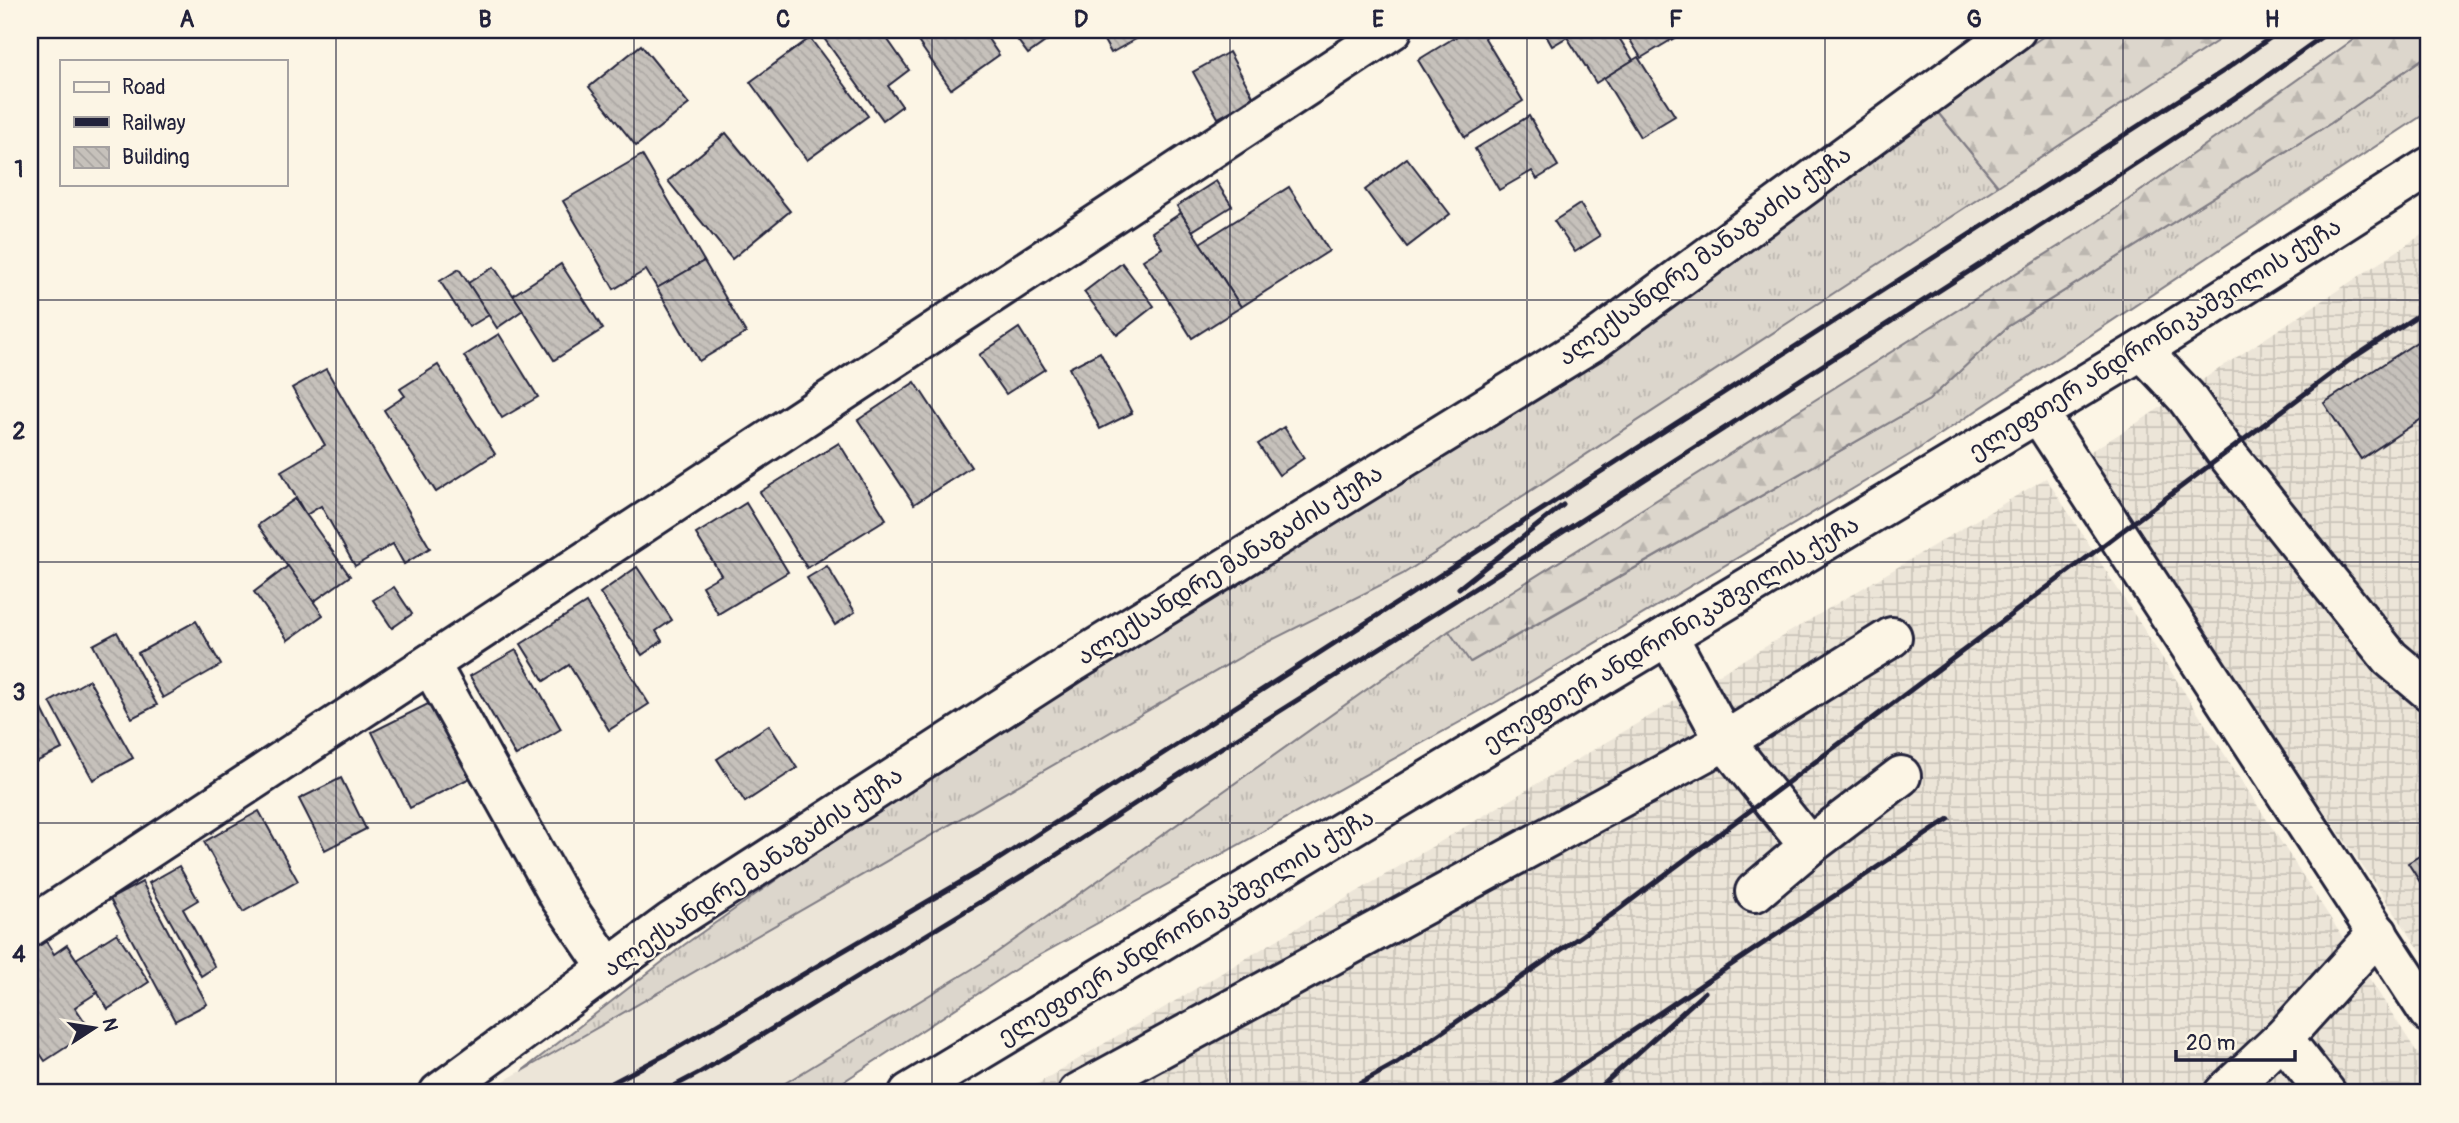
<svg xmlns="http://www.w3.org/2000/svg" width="2459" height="1123" font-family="Pangolin,'Noto Sans Georgian',sans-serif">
  <defs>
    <pattern id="industrial-grid" width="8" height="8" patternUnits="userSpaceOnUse" patternTransform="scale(1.75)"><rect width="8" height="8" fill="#ece5d8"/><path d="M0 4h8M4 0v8" fill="none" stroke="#cac4ba"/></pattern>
    <pattern id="grass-tufts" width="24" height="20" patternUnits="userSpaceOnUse" patternTransform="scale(1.75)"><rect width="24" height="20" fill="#dcd6cc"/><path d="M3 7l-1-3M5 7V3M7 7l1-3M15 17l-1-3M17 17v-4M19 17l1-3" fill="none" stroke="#bcb7b0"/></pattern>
    <pattern id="forest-firs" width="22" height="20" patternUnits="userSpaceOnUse" patternTransform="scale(1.75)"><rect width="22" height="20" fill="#dcd6cc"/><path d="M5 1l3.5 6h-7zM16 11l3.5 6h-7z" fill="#bcb7b0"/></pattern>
    <pattern id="building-back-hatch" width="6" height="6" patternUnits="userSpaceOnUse" patternTransform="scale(1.75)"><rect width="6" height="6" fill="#c6c1bb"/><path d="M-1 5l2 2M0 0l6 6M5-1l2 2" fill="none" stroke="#aaa6a2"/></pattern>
  </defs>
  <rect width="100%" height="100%" fill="#fcf5e5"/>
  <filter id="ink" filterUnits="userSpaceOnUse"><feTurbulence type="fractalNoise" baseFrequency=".0143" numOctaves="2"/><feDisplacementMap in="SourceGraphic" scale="14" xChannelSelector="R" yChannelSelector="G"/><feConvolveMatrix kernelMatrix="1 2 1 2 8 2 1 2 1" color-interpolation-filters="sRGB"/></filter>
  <g filter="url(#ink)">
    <path fill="#ece5d8" d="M2234,30H2366L2097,222L1449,631L982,963L769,1093H483L1260,646L1403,574Z"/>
    <g fill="url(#industrial-grid)">
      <path d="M2429,230V963L2081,457L2134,425Z"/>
      <path d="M2046,478L2429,1071V1093H1022Z"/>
    </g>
    <g fill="url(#grass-tufts)" stroke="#7f7c84" stroke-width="2">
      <path d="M2429,54V111L1911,454L1498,701L1022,965L826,1093H769L982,963L1449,631L1471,662L1929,400L2007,327L2331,123Z"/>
      <path d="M1935,109L1998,186L1403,574L1260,646L522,1071L684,945L966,746L1617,346L1837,187Z"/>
    </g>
    <g fill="url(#forest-firs)" stroke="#7f7c84" stroke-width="2">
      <path d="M2053,30H2234L1998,186L1935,109Z"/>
      <path d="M2367,30H2429V54L2331,123L2007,327L1929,400L1470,662L1449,631L2097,222Z"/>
    </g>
    <g fill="url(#building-back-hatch)" stroke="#22223b" stroke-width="2">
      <path d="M818,30H881L909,70L888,86L902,106L883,120Z"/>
      <path d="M910,30H982L999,55L951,89Z"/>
      <path d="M1010,30H1062L1028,54Z"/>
      <path d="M1098,30H1152L1111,53Z"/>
      <path d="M1467,30H1480L1523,101L1465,137L1418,60Z"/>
      <path d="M1543,30H1579L1552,46Z"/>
      <path d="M1579,30H1614L1633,60L1596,83L1567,37Z"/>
      <path d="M1624,30H1678L1681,34L1641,58Z"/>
      <path d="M810,38L868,116L807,160L750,82Z"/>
      <path d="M641,45L689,104L636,146L589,87Z"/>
      <path d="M1229,52L1254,98L1218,118L1193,72Z"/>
      <path d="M1638,57L1675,116L1640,137L1604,78Z"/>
      <path d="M1529,116L1558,166L1537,179L1532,171L1499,190L1475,149Z"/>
      <path d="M726,133L790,211L732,259L668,181Z"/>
      <path d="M642,155L704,261L657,288L646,270L614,289L563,201Z"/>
      <path d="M1407,158L1450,214L1407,247L1365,190Z"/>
      <path d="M1216,181L1232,206L1192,231L1177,206Z"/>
      <path d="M1289,187L1329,251L1241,307L1200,243Z"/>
      <path d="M1580,204L1600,236L1575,252L1554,221Z"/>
      <path d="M1181,213L1241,307L1192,338L1143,260L1162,248L1152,232Z"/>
      <path d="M704,261L746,333L699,361L657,288Z"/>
      <path d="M1122,263L1154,306L1117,335L1084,292Z"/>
      <path d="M561,264L603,329L554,360L513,295Z"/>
      <path d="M494,267L523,310L497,328L468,283Z"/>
      <path d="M459,269L489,315L469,327L440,281Z"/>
      <path d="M1019,328L1045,369L1006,394L979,355Z"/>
      <path d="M499,334L538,397L502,418L464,356Z"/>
      <path d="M2429,334V414L2361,459L2324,403Z"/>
      <path d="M1100,352L1132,413L1100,429L1069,368Z"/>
      <path d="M438,365L495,454L436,492L384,410L405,396L400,389Z"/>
      <path d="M326,369L430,548L404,564L393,544L355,566L321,506L306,515L281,471L325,445L292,388Z"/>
      <path d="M915,382L971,467L914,504L858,420Z"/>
      <path d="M1284,427L1304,458L1279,475L1258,444Z"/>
      <path d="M839,443L886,519L807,568L760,492Z"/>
      <path d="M295,499L350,576L313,602L258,525Z"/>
      <path d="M746,503L788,572L718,614L702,586L721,575L696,534Z"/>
      <path d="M288,566L323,615L288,640L254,592Z"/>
      <path d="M827,566L855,612L835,625L807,578Z"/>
      <path d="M637,567L672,620L656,631L662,641L642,655L600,593Z"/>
      <path d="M394,587L412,614L392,628L373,600Z"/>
      <path d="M586,603L649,704L609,730L569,665L544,681L521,644Z"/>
      <path d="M196,621L221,665L163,698L138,653Z"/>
      <path d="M117,632L157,705L132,718L93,645Z"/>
      <path d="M516,650L561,729L516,756L470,676Z"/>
      <path d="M89,680L133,758L93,780L50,702Z"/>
      <path d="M438,699L476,775L410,808L372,732Z"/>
      <path d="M42,709L62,749L30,765V715Z"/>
      <path d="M769,725L797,768L745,802L717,759Z"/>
      <path d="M341,778L366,829L325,850L299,799Z"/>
      <path d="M259,811L298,881L243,912L204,842Z"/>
      <path d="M2429,850V896L2408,863Z"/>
      <path d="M179,866L198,900L183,909L215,967L201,976L149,883Z"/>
      <path d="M142,882L207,1004L175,1021L110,899Z"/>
      <path d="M117,933L149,982L108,1009L76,959Z"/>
      <path d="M45,940L54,954L67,945L98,992L75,1007L91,1031L45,1061L30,1039V950Z"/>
    </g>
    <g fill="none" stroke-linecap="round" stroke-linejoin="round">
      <defs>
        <g id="minor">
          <path d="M2142,350L2186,397L2226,453L2390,658L2429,691"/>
          <path d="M2038,413L2429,1013"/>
          <path d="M1668,636L1725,741L1809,846"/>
          <path d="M430,664L559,896L608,968"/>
          <path d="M1755,892L1809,846L1901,776"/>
          <path d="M30,927L1392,30"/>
          <path d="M2283,1038L2326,1093"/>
          <path d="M439,1093L671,922L1072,663L1595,340L2016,30"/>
          <path d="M1078,1093L1725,741L1892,637"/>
          <path d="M2224,1093L2283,1038L2378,933"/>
        </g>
        <path id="major" d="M909,1093L2142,350L2429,167"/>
      </defs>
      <use href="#minor" stroke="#22223b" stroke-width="44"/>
      <use href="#major" stroke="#22223b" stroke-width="44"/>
      <use href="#minor" stroke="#fcf5e5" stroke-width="38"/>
      <use href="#major" stroke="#fcf5e5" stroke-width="38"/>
      <g stroke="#22223b" stroke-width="5">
        <path d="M1459,588L1563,505"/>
        <path d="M593,1093L665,1055L985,868L2225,70L2281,30"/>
        <path d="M661,1093L701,1072L1041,865L1194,765L1480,585L2068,208L2246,91L2331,30"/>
        <path d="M1343,1093L1397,1063L1610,916L2347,362L2429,308"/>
        <path d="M1540,1093L1949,819"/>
        <path d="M1594,1093L1705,992"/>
      </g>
    </g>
  </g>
  <path fill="none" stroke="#22223b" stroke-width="2" stroke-opacity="0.55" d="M336,30V1093M634,30V1093M932,30V1093M1230,30V1093M1527,30V1093M1825,30V1093M2123,30V1093M30,300H2429M30,562H2429M30,823H2429"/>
  <g text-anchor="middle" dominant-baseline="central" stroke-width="5" stroke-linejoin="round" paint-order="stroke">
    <g font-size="24" fill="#22223b" stroke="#fcf5e5">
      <text transform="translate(1705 256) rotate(-36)">ალექსანდრე მანაგაძის ქუჩა</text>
      <text transform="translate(2155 339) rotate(-32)">ელეფთერ ანდრონიკაშვილის ქუჩა</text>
      <text transform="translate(1230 565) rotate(-32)">ალექსანდრე მანაგაძის ქუჩა</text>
      <text transform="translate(1671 634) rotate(-31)">ელეფთერ ანდრონიკაშვილის ქუჩა</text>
      <text transform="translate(753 872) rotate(-34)">ალექსანდრე მანაგაძის ქუჩა</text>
      <text transform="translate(1186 927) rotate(-31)">ელეფთერ ანდრონიკაშვილის ქუჩა</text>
    </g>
  </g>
  <rect width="2459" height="1123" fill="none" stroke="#fcf5e5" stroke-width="77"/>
  <rect x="60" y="60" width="228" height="126" fill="#fcf5e5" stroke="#a5a1a1" stroke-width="2"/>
  <rect x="74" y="82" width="35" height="10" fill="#fcf5e5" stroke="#a5a1a1" stroke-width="2"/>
  <text x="122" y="94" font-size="21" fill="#22223b">Road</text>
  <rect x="74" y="117" width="35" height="10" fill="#22223b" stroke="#a5a1a1" stroke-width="2"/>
  <text x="122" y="130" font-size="21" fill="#22223b">Railway</text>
  <rect x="74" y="147" width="35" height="21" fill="url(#building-back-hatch)" stroke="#a5a1a1" stroke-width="2"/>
  <text x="122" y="164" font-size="21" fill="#22223b">Building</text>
  <g transform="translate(94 1028) rotate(78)" stroke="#fcf5e5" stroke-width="5" paint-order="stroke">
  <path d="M0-5L12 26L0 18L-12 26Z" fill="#22223b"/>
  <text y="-10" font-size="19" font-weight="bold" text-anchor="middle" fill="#22223b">N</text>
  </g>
  <path d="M2176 1050v10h119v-10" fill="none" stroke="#22223b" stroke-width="3.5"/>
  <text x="2186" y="1050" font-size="21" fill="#22223b" stroke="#fcf5e5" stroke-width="5" paint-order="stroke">20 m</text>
  <rect x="38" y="38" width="2382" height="1046" fill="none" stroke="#22223b" stroke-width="2.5"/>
  <g font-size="23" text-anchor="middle" font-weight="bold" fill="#22223b">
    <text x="187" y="27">A</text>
    <text x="485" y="27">B</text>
    <text x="783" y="27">C</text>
    <text x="1081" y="27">D</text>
    <text x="1378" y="27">E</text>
    <text x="1676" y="27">F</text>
    <text x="1974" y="27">G</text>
    <text x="2272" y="27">H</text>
    <text x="19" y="177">1</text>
    <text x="19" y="439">2</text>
    <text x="19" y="700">3</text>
    <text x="19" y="962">4</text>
  </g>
</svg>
